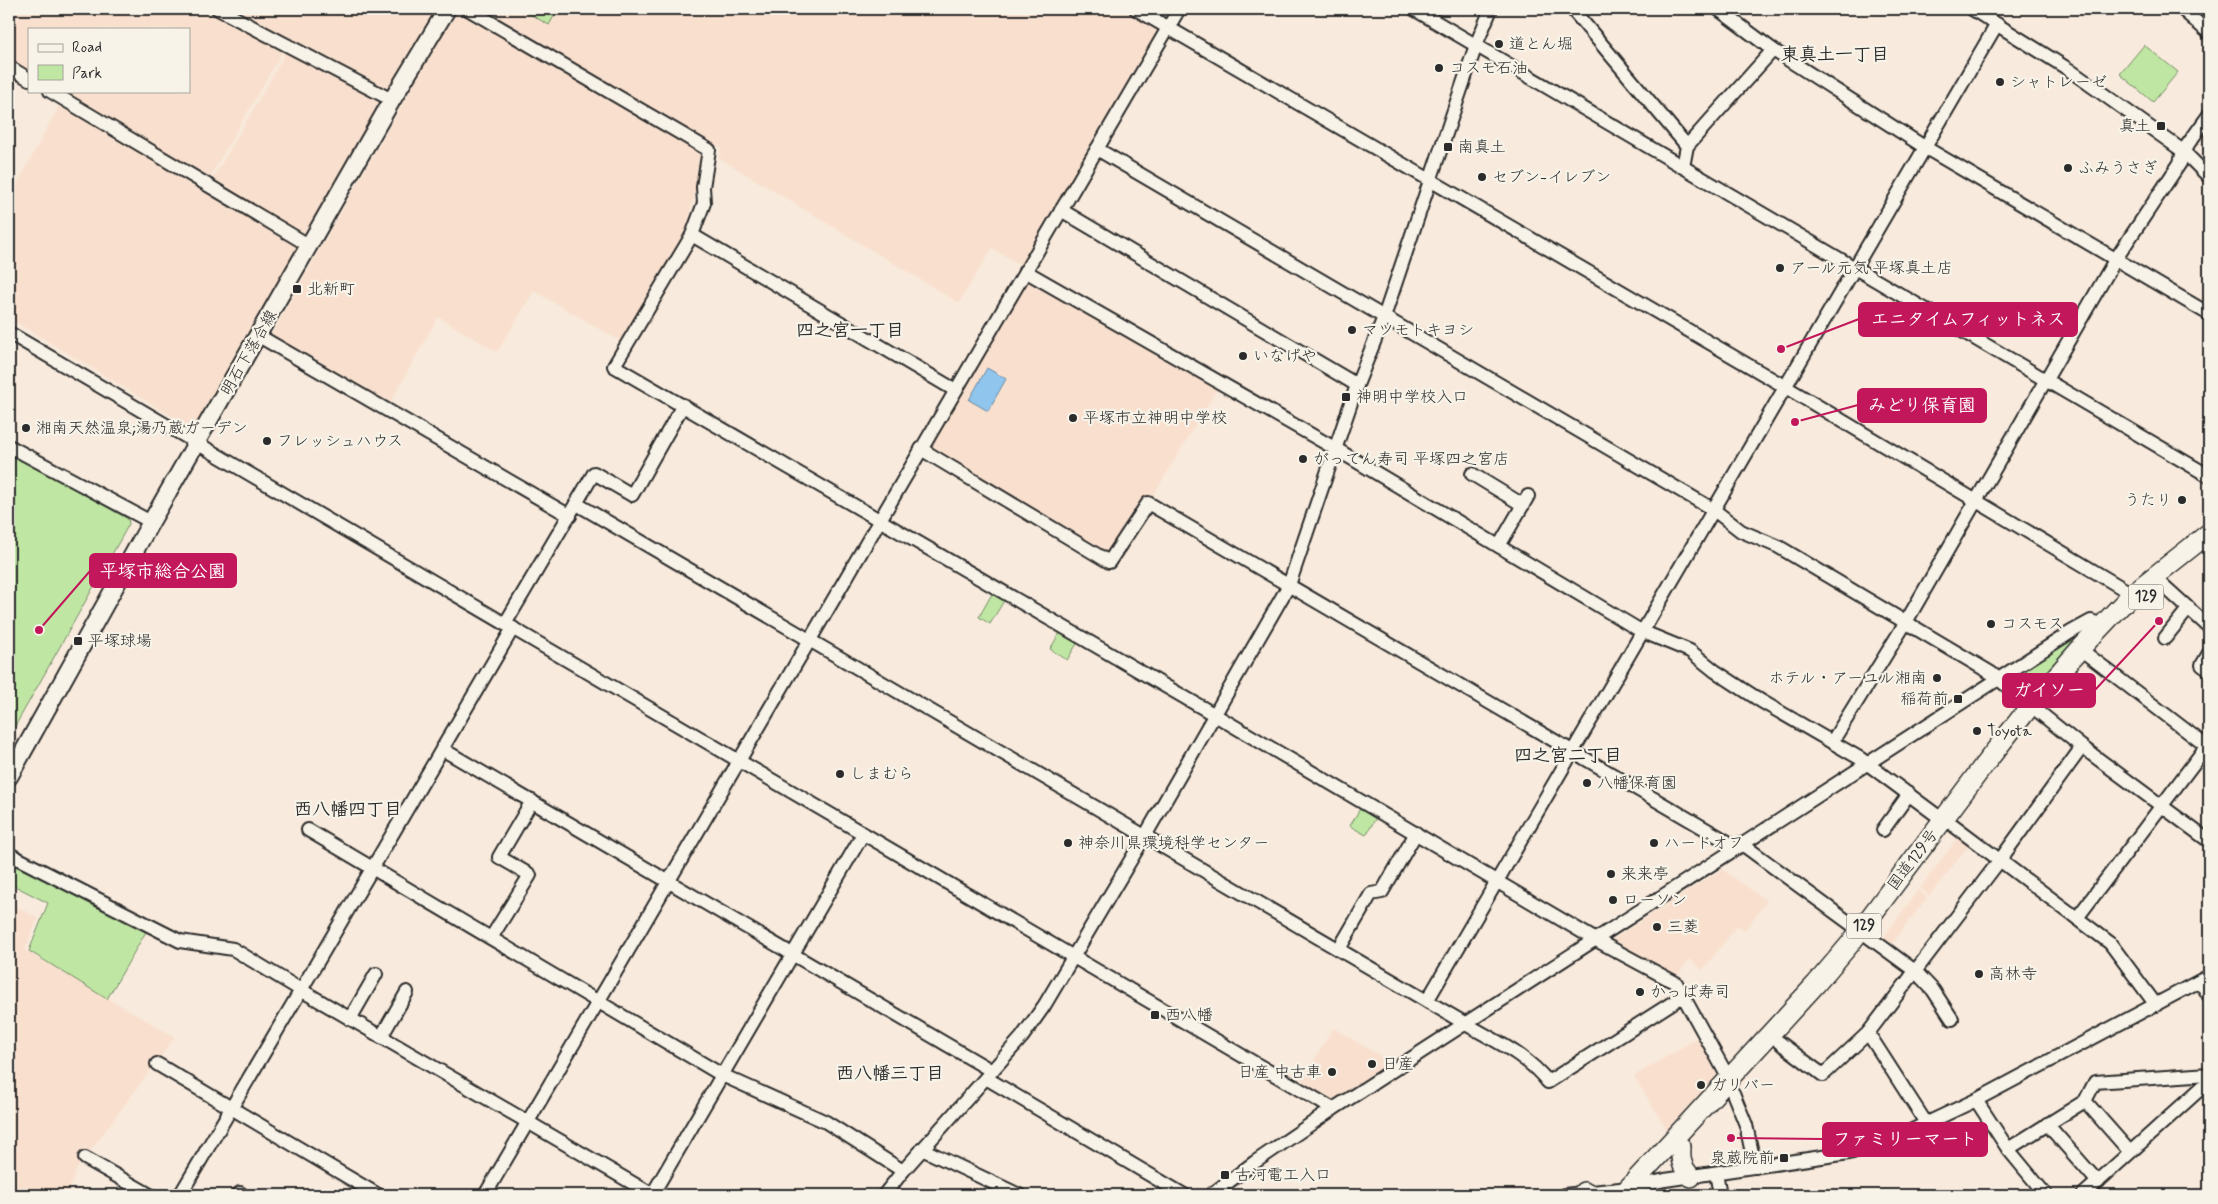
<svg xmlns="http://www.w3.org/2000/svg" width="2218" height="1204" font-family="Mynerve,'Klee One',sans-serif">
  <rect width="100%" height="100%" fill="#f8eadc"/>
  <filter id="ink" filterUnits="userSpaceOnUse"><feTurbulence type="fractalNoise" baseFrequency=".02" numOctaves="2"/><feDisplacementMap in="SourceGraphic" scale="10" xChannelSelector="R" yChannelSelector="G"/><feConvolveMatrix kernelMatrix="1 2 1 2 8 2 1 2 1" color-interpolation-filters="sRGB"/></filter>
  <g filter="url(#ink)">
    <g fill="#f9e0ce">
      <path d="M9,9H437L393,88L383,90L290,39L208,180L58,91H189V29H29V74L9,62Z"/>
      <path d="M461,9L704,153L686,231L622,342L534,291L497,352L438,317L390,403L272,338L271,335L420,73L458,10Z"/>
      <path d="M478,9H1125L1160,29L1021,266L992,248L959,303L719,158L721,148Z"/>
      <path d="M288,49L380,99L382,103L306,236L211,182Z"/>
      <path d="M61,102L298,244L299,248L198,424L191,428L9,318V199Z"/>
      <path d="M1028,278L1218,388L1151,499L1147,496L1112,554L1108,555L929,448Z"/>
      <path d="M1959,836L1970,844L1929,896L1920,888Z"/>
      <path d="M1722,869L1767,901L1744,931L1737,926L1703,970L1689,959L1677,976L1610,941Z"/>
      <path d="M1918,890L1927,898L1889,947L1881,941Z"/>
      <path d="M9,903L38,918L25,950L175,1037L76,1170L67,1195H9Z"/>
      <path d="M1333,1028L1391,1062L1337,1098L1329,1099L1301,1083Z"/>
      <path d="M1699,1037L1718,1075L1667,1130L1634,1076Z"/>
    </g>
    <g fill="#bfe7a3" stroke="#758967">
      <path d="M521,9H558L549,25Z"/>
      <path d="M2144,45L2178,72L2153,102L2120,74Z"/>
      <path d="M9,451L128,519L129,524L9,737Z"/>
      <path d="M993,592L1005,599L990,624L979,617Z"/>
      <path d="M2081,630L2085,631L2041,680L2022,668Z"/>
      <path d="M1061,631L1078,642L1067,660L1050,649Z"/>
      <path d="M1361,807L1377,816L1366,835L1350,826Z"/>
      <path d="M9,863L147,930L107,999L29,951L48,903L9,883Z"/>
    </g>
    <path fill="#90c5ee" stroke="#6887a0" d="M987,368L1006,379L988,411L969,400Z"/>
    <g fill="none" stroke-linecap="round" stroke-linejoin="round">
      <defs>
        <g id="minor">
          <path d="M218,9L392,100"/>
          <path d="M468,9L709,150L703,187L704,203L692,235L614,366L1215,715L1596,940L1676,983L1729,1079"/>
          <path d="M1136,9L1784,386L2132,594"/>
          <path d="M1414,9L2209,476"/>
          <path d="M1572,9L1687,146L1683,167"/>
          <path d="M1718,9L1773,50L1926,148L2209,314"/>
          <path d="M1972,9L2068,69L2183,151L2209,177"/>
          <path d="M2182,9L2209,33"/>
          <path d="M9,67L29,79"/>
          <path d="M50,91L310,246"/>
          <path d="M1687,146L1773,50"/>
          <path d="M1097,149L1714,510L1741,531L1779,547L1991,673L2082,747L2209,841"/>
          <path d="M1061,210L1357,385"/>
          <path d="M692,235L955,390"/>
          <path d="M1025,271L1336,449L1641,631L1690,651L1715,671L1761,701L1861,759L1943,820"/>
          <path d="M9,333L1333,1109"/>
          <path d="M259,336L570,516"/>
          <path d="M9,446L151,522"/>
          <path d="M921,449L1109,562L1148,503L1726,841L1733,849"/>
          <path d="M1472,474L1523,505"/>
          <path d="M577,504L1466,1024C1495,1041 1527,1055 1548,1082L1683,996"/>
          <path d="M1499,546L1528,496"/>
          <path d="M2154,577L2209,627"/>
          <path d="M505,624L594,473L632,495L683,405"/>
          <path d="M513,628L301,990L653,1195"/>
          <path d="M2165,638L2189,608"/>
          <path d="M2080,649L2209,748"/>
          <path d="M2209,653L2202,665L2209,670"/>
          <path d="M1832,742L1906,622L2115,260L2180,163L2183,151L2209,115"/>
          <path d="M442,749L992,1071"/>
          <path d="M1953,825L2110,943L2156,1005"/>
          <path d="M308,830L722,1075L826,1122L903,1171"/>
          <path d="M1883,830L1909,794"/>
          <path d="M1742,844L1915,971L1933,990L1952,1019"/>
          <path d="M9,854L180,941L233,949L301,990L180,1195"/>
          <path d="M2077,918L2209,743"/>
          <path d="M491,938L530,875L499,857L532,801"/>
          <path d="M1339,949L1371,894L1382,892L1416,833"/>
          <path d="M2200,981L2209,996"/>
          <path d="M1427,1001L1997,24"/>
          <path d="M350,1019L376,974"/>
          <path d="M1868,1033L1926,1123"/>
          <path d="M381,1037L407,992"/>
          <path d="M1779,1042L1823,1075L1868,1033L2000,860L2082,747"/>
          <path d="M157,1064L378,1195"/>
          <path d="M986,1078L1184,1195"/>
          <path d="M1733,1093L1746,1125L1755,1167"/>
          <path d="M1976,1100L2008,1149L2046,1195"/>
          <path d="M2085,1101L2130,1152"/>
          <path d="M2047,1124L2098,1182"/>
          <path d="M922,1149L1019,1195"/>
          <path d="M2008,1149L2085,1101L2095,1082L2209,1074"/>
          <path d="M85,1158L150,1195"/>
          <path d="M1716,1173L1720,1195"/>
          <path d="M238,1195L240,1193"/>
          <path d="M485,1195L1179,9"/>
          <path d="M652,1195L863,834"/>
          <path d="M884,1195L903,1171L1022,1037L1044,1006L1145,836L1289,585L1357,385L1384,317L1476,45L1491,9"/>
          <path d="M1211,1195L1255,1162L1333,1109L2071,632L2091,621L2102,625"/>
          <path d="M1564,1195L1629,1188L1665,1180L1849,1153L1885,1143L1976,1100L2209,976"/>
          <path d="M2083,1195L2209,1081"/>
        </g>
        <path id="major" d="M9,777L151,522L392,100L447,9"/>
        <g id="highway">
          <path d="M1681,1147C1680,1161 1682,1167 1691,1177"/>
          <path d="M1584,1192L1589,1195"/>
          <path d="M1622,1195L1816,984L1850,944L1984,765L2031,705L2080,649L2132,594L2209,533"/>
        </g>
      </defs>
      <use href="#minor" stroke="#2b2b2b" stroke-width="16"/>
      <use href="#major" stroke="#2b2b2b" stroke-width="20"/>
      <use href="#highway" stroke="#2b2b2b" stroke-width="22"/>
      <use href="#minor" stroke="#f7f3e8" stroke-width="12"/>
      <use href="#major" stroke="#f7f3e8" stroke-width="16"/>
      <use href="#highway" stroke="#f7f3e8" stroke-width="19"/>
    </g>
  </g>
  <g fill="#2b2b2b" stroke="#f7f3e8" stroke-width="2">
    <circle cx="1499" cy="44" r="5"/>
    <circle cx="1439" cy="68" r="5"/>
    <circle cx="2000" cy="82" r="5"/>
    <rect x="2156" y="121" width="10" height="10" rx="2.5"/>
    <rect x="1443" y="142" width="10" height="10" rx="2.5"/>
    <circle cx="2068" cy="168" r="5"/>
    <circle cx="1482" cy="177" r="5"/>
    <circle cx="1780" cy="268" r="5"/>
    <rect x="292" y="284" width="10" height="10" rx="2.5"/>
    <circle cx="1352" cy="330" r="5"/>
    <circle cx="1243" cy="356" r="5"/>
    <rect x="1341" y="392" width="10" height="10" rx="2.5"/>
    <circle cx="1073" cy="418" r="5"/>
    <circle cx="26" cy="428" r="5"/>
    <circle cx="267" cy="441" r="5"/>
    <circle cx="1303" cy="459" r="5"/>
    <circle cx="2182" cy="500" r="5"/>
    <circle cx="1991" cy="624" r="5"/>
    <rect x="73" y="636" width="10" height="10" rx="2.5"/>
    <circle cx="1937" cy="678" r="5"/>
    <rect x="1953" y="694" width="10" height="10" rx="2.5"/>
    <circle cx="1977" cy="731" r="5"/>
    <circle cx="840" cy="774" r="5"/>
    <circle cx="1587" cy="783" r="5"/>
    <circle cx="1068" cy="843" r="5"/>
    <circle cx="1654" cy="843" r="5"/>
    <circle cx="1611" cy="874" r="5"/>
    <circle cx="1613" cy="900" r="5"/>
    <circle cx="1657" cy="927" r="5"/>
    <circle cx="1979" cy="974" r="5"/>
    <circle cx="1640" cy="992" r="5"/>
    <rect x="1150" y="1010" width="10" height="10" rx="2.5"/>
    <circle cx="1372" cy="1064" r="5"/>
    <circle cx="1332" cy="1072" r="5"/>
    <circle cx="1701" cy="1085" r="5"/>
    <rect x="1779" y="1153" width="10" height="10" rx="2.5"/>
    <rect x="1220" y="1170" width="10" height="10" rx="2.5"/>
  </g>
  <g text-anchor="middle" dominant-baseline="central" stroke-width="4.5" stroke-linejoin="round" paint-order="stroke">
    <g fill="#f7f3e8" stroke="#686764" stroke-width="1">
      <rect x="2128.5" y="584.5" width="35" height="25" rx="4"/>
      <rect x="1846.5" y="913.5" width="35" height="25" rx="4"/>
    </g>
    <g font-size="15" font-weight="bold" fill="#2b2b2b">
      <text x="2146" y="597">129</text>
      <text x="1864" y="926">129</text>
    </g>
    <g font-size="16" fill="#2b2b2b" stroke="#f7f3e8" text-anchor="start">
      <text x="1509" y="44">道とん堀</text>
      <text x="1449" y="68">コスモ石油</text>
      <text x="2010" y="82">シャトレーゼ</text>
      <text x="2151" y="126" text-anchor="end">真土</text>
      <text x="1458" y="147">南真土</text>
      <text x="2078" y="168">ふみうさぎ</text>
      <text x="1492" y="177">セブン-イレブン</text>
      <text x="1790" y="268">アール元気 平塚真土店</text>
      <text x="307" y="289">北新町</text>
      <text x="1362" y="330">マツモトキヨシ</text>
      <text x="1253" y="356">いなげや</text>
      <text x="1356" y="397">神明中学校入口</text>
      <text x="1083" y="418">平塚市立神明中学校</text>
      <text x="36" y="428">湘南天然温泉;湯乃蔵ガーデン</text>
      <text x="277" y="441">フレッシュハウス</text>
      <text x="1313" y="459">がってん寿司 平塚四之宮店</text>
      <text x="2172" y="500" text-anchor="end">うたり</text>
      <text x="2001" y="624">コスモス</text>
      <text x="88" y="641">平塚球場</text>
      <text x="1927" y="678" text-anchor="end">ホテル・アーユル湘南</text>
      <text x="1948" y="699" text-anchor="end">稲荷前</text>
      <text x="1987" y="731">Toyota</text>
      <text x="850" y="774">しまむら</text>
      <text x="1597" y="783">八幡保育園</text>
      <text x="1078" y="843">神奈川県環境科学センター</text>
      <text x="1664" y="843">ハードオフ</text>
      <text x="1621" y="874">来来亭</text>
      <text x="1623" y="900">ローソン</text>
      <text x="1667" y="927">三菱</text>
      <text x="1989" y="974">高林寺</text>
      <text x="1650" y="992">かっぱ寿司</text>
      <text x="1165" y="1015">西八幡</text>
      <text x="1382" y="1064">日産</text>
      <text x="1322" y="1072" text-anchor="end">日産 中古車</text>
      <text x="1711" y="1085">ガリバー</text>
      <text x="1774" y="1158" text-anchor="end">泉蔵院前</text>
      <text x="1235" y="1175">古河電工入口</text>
    </g>
    <g font-size="16" fill="#2b2b2b" stroke="#f7f3e8">
      <text transform="translate(249 353) rotate(-60)">明石下落合線</text>
      <text transform="translate(1913 860) rotate(-53)">国道129号</text>
    </g>
    <g font-size="18" font-weight="bold" fill="#2b2b2b" stroke="#f7f3e8">
      <text x="1835" y="55">東真土一丁目</text>
      <text x="850" y="331">四之宮一丁目</text>
      <text x="1568" y="756">四之宮二丁目</text>
      <text x="348" y="810">西八幡四丁目</text>
      <text x="890" y="1074">西八幡三丁目</text>
    </g>
  </g>
  <path fill="none" stroke="#c2185b" stroke-width="2" d="M1781 349L1859 319M1795 422L1858 405M39 630L90 571M2159 621L2095 690M1731 1138L1823 1139"/>
  <g fill="#c2185b" stroke="#f7f3e8" stroke-width="2">
    <circle cx="1781" cy="349" r="5"/>
    <circle cx="1795" cy="422" r="5"/>
    <circle cx="39" cy="630" r="5"/>
    <circle cx="2159" cy="621" r="5"/>
    <circle cx="1731" cy="1138" r="5"/>
  </g>
  <g fill="#c2185b" stroke="#c2185b" stroke-width="2">
    <rect x="1859" y="303" width="218" height="33" rx="5"/>
    <rect x="1858" y="389" width="128" height="33" rx="5"/>
    <rect x="90" y="554" width="146" height="33" rx="5"/>
    <rect x="2003" y="674" width="92" height="33" rx="5"/>
    <rect x="1823" y="1123" width="164" height="33" rx="5"/>
  </g>
  <g font-size="18" text-anchor="middle" font-weight="bold" fill="#fff">
    <text x="1968" y="325">エニタイムフィットネス</text>
    <text x="1922" y="411">みどり保育園</text>
    <text x="163" y="577">平塚市総合公園</text>
    <text x="2049" y="696">ガイソー</text>
    <text x="1905" y="1145">ファミリーマート</text>
  </g>
  <rect width="2218" height="1204" fill="none" stroke="#f7f3e8" stroke-width="30"/>
  <rect x="15" y="15" width="2188" height="1174" fill="none" stroke="#2b2b2b" stroke-width="2" filter="url(#ink)"/>
  <rect x="28" y="28" width="162" height="65" fill="#f7f3e8" stroke="#a5a39c"/>
  <rect x="38" y="44" width="25" height="8" fill="#f7f3e8" stroke="#a5a39c"/>
  <text x="72" y="52" font-size="15" fill="#2b2b2b">Road</text>
  <rect x="38" y="65" width="25" height="15" fill="#bfe7a3" stroke="#a5a39c"/>
  <text x="72" y="78" font-size="15" fill="#2b2b2b">Park</text>
</svg>
